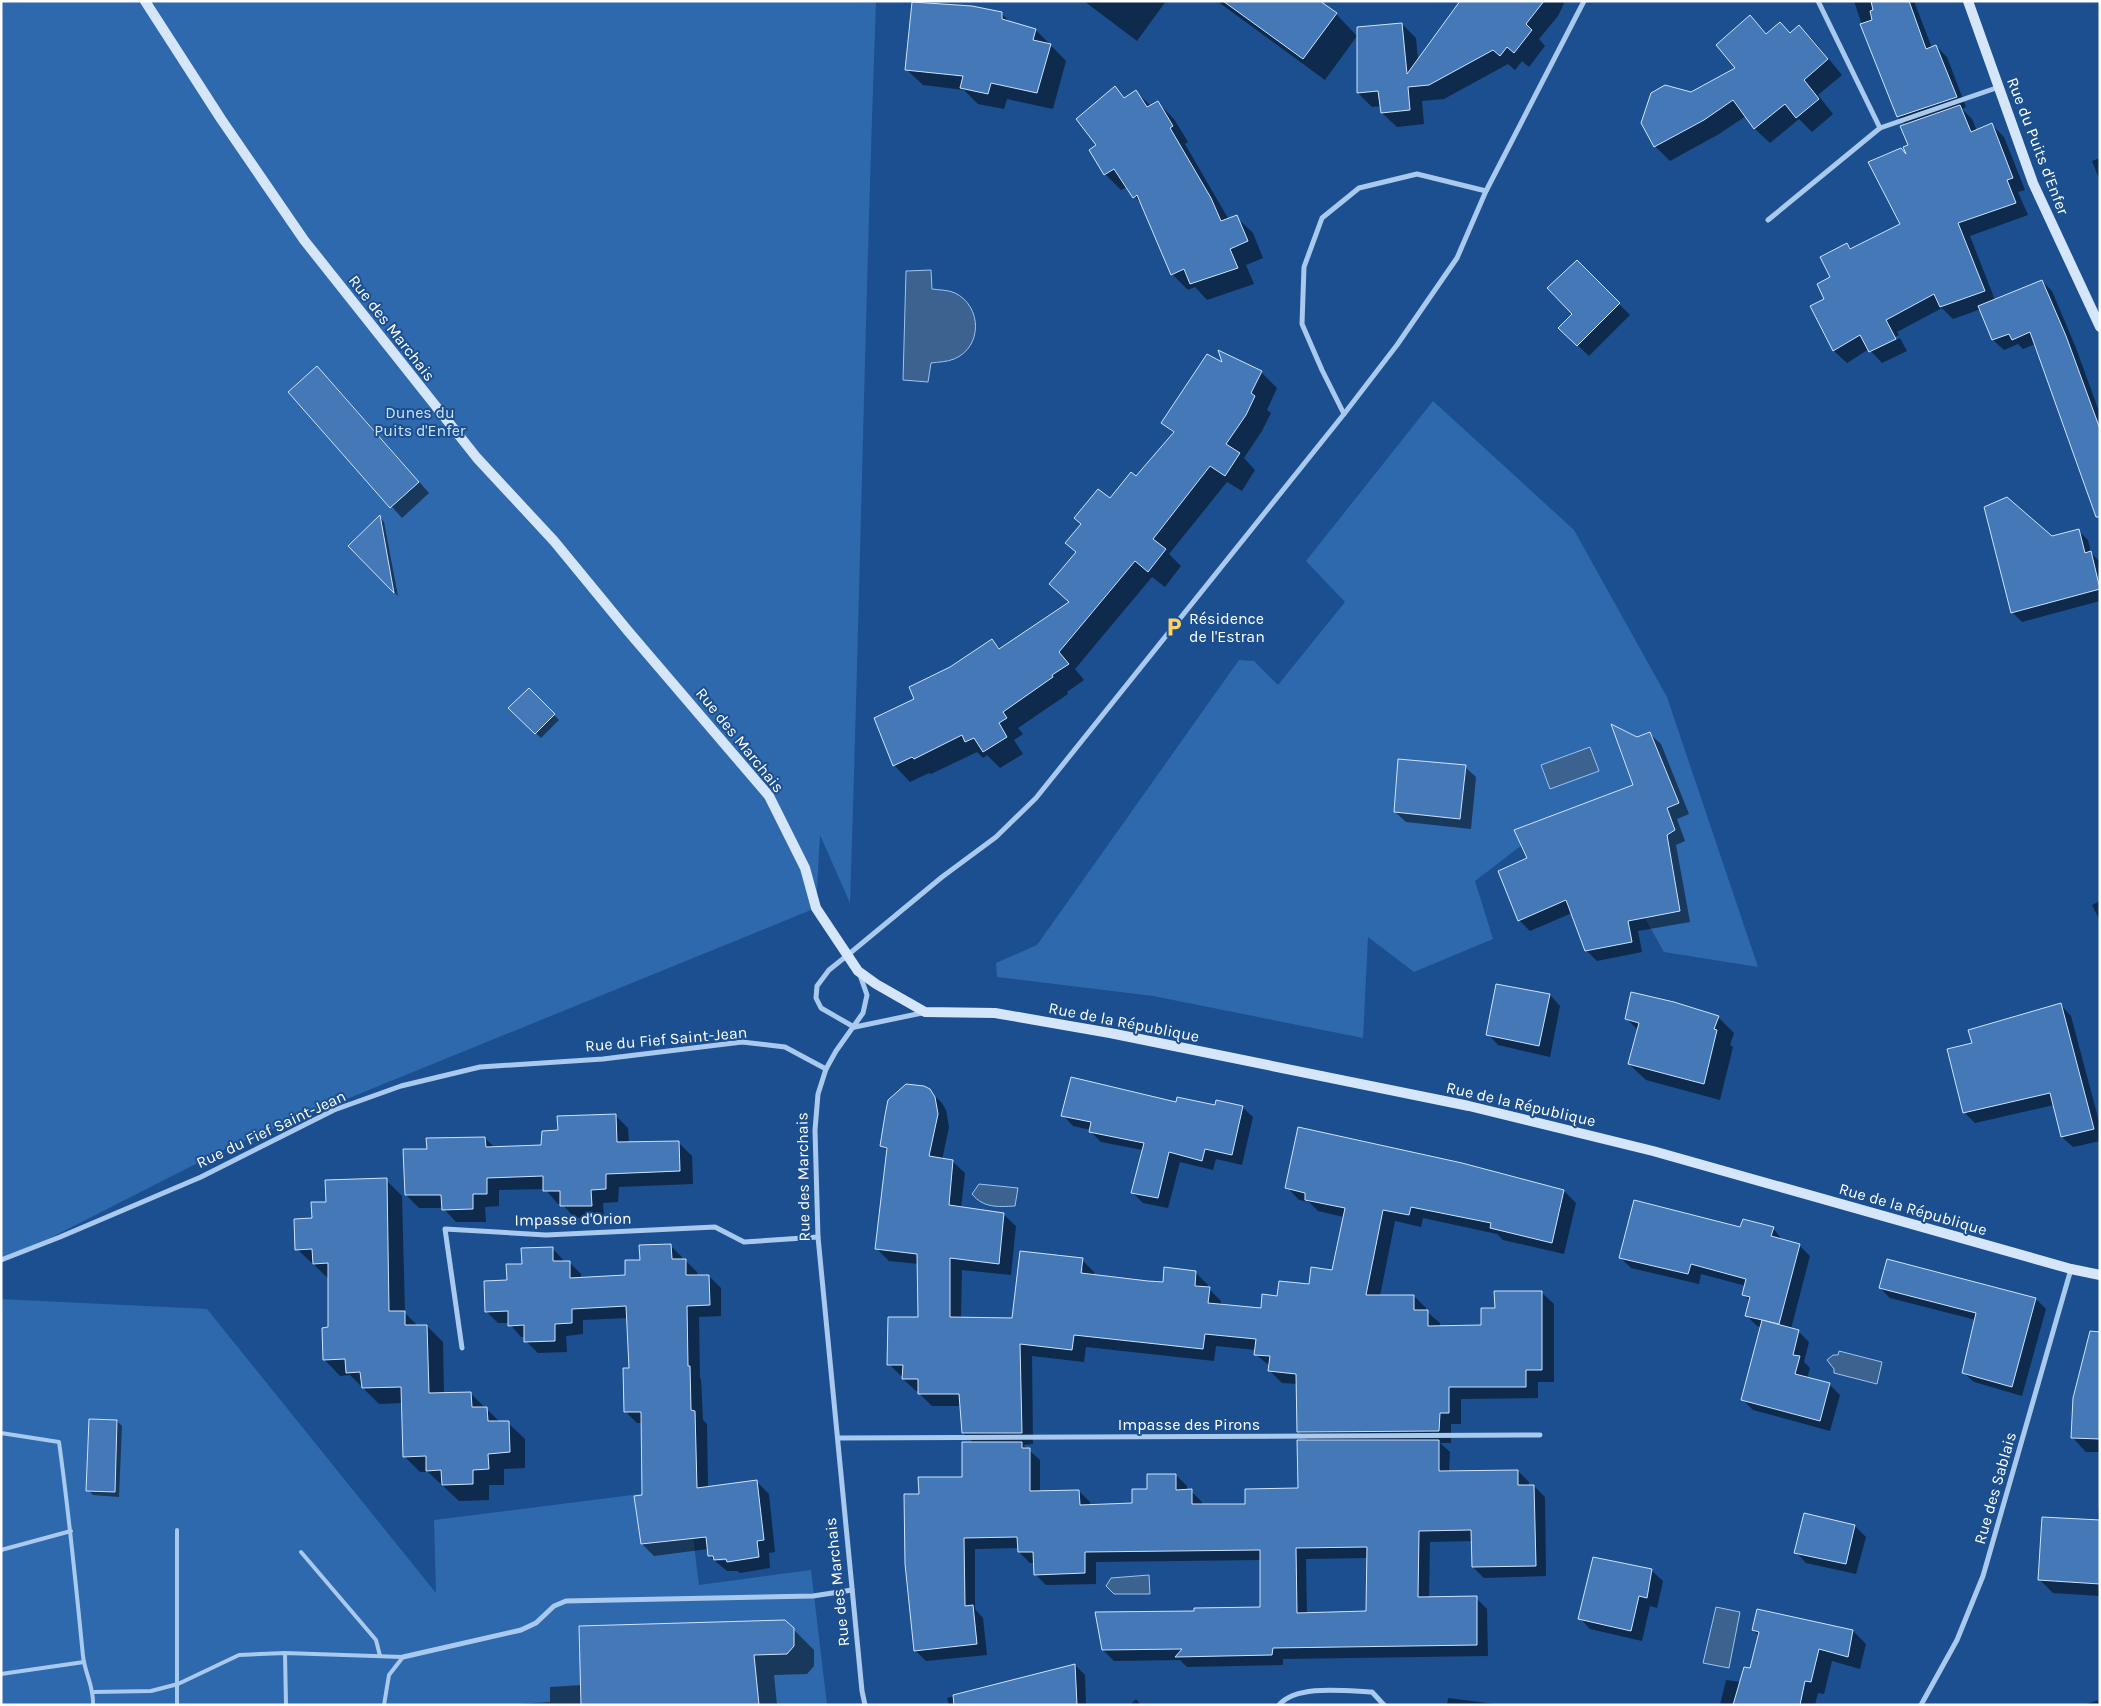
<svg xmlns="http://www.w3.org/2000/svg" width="2101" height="1706" font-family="Karla,sans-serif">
  <rect width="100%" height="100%" fill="#1b4f8f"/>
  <g fill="#2e69ad">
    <path d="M1,1H876C865,302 860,602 850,903L820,835L816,908L229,1147L1,1263Z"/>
    <path d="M1433,401L1574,530L1667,697L1758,967L1664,952L1630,892L1522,845L1475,881L1493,939L1414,972L1368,937L1363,1038L1153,996L997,977L996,963L1037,945L1239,660L1254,661L1278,685L1345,602L1306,561Z"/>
    <path d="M1,1299L207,1309L436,1593L434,1520L687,1488L699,1585L811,1570L827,1705H1Z"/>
  </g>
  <g fill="#3c6290" stroke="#9cc4f0">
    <path d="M931,270L932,289C939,290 949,290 955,293C982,306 983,347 954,359C947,362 938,362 931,363L928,382L903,380L906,271Z"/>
    <path d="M1590,747L1599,771L1550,789L1541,765Z"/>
    <path d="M979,1184L1018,1188L1015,1206C998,1207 983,1208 972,1194Z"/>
    <path d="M1839,1351L1882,1362L1877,1384L1834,1373V1369L1827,1360L1833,1355H1838Z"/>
    <path d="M1149,1575L1150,1594H1114L1106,1586L1111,1578Z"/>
    <path d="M1716,1607L1740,1612L1729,1668L1703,1663Z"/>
  </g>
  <g fill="#0007" fill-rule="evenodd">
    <path d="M1084,1H1166L1137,41Z"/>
    <path d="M1217,1H1318L1336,14L1357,36L1325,80Z"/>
    <path d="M1462,1H1565L1558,16L1539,39L1545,46L1529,67L1522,61L1515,70L1508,64L1444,99L1422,101L1424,124L1397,127L1382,113V106L1372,107L1358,93L1402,24L1416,38L1418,60Z"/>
    <path d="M1854,1H1914L1932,48L1936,46L1947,57L1966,107L1962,109L1972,119L1977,131L1992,125L2004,137L2025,190L2018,192L2028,215L1970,236L1995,300L2042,281L2052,291L2076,348L2100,414V482L2035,344L2023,349L2018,344L2004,350L1993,340L1981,309L1953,319L1942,308L1897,332L1899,335L1872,349V351L1900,338L1907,351L1882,363L1869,349L1847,363L1834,351L1811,307L1825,299L1832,278L1847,244L1852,249L1902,225L1910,146L1906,125L1898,117L1869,46Z"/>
    <path d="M1002,14L1011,23L1036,30L1066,61L1053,109L1007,99L1004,109L978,104L964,90L923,85L906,69Z"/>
    <path d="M1750,17L1767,34L1791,35L1799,26L1814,41L1842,75L1818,95L1833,114L1812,132L1799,119L1770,143L1755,129L1746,116L1719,134L1670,161L1655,146L1691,93L1737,68Z"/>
    <path d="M1115,88L1125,98L1136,92L1151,106L1158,103L1174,119L1188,142L1185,144L1229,220L1236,217L1253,233L1263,258L1246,265L1254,284L1207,300L1195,287L1188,290L1172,274L1143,206L1127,187L1121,190L1105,174L1098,145Z"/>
    <path d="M2100,158V181L2092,161Z"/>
    <path d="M1577,262L1630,315L1589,356L1560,328L1573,314Z"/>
    <path d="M1225,364L1261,372L1277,388L1267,410L1271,413L1262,431L1244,458L1255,470L1242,491L1227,482L1169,554L1181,566L1165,587L1152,577L1075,669L1084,680L1067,692L1068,694L1018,728L1023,734L1014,740L1023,754L1000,768L987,755L983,758L977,752L931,774L929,773L910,782L894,765L916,699L950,668L992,640L1001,649L1070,603L1076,553L1067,543L1136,477L1174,434L1163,423Z"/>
    <path d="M328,378L429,493L402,518L289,392Z"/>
    <path d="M380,517L384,522L398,596L350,546Z"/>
    <path d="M2078,530L2088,540L2091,553L2100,562V601L2022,622L2012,612L2051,538Z"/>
    <path d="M529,690L559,720L541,738L510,708Z"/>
    <path d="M1650,734L1661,744L1689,814L1677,819L1685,841L1676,845L1690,922L1638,931L1642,952L1597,961L1586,950L1572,913L1530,931L1519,920L1529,859L1635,786L1637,739Z"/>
    <path d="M1465,767L1476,777L1471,829L1406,822L1395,812Z"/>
    <path d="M2100,901V921L2092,905Z"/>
    <path d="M1550,995L1560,1006L1550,1057L1498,1045L1488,1034Z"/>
    <path d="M2061,1005L2071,1016L2100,1125V1141L2073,1147L2062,1137L2054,1105L1975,1123L1964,1112L1973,1044Z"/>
    <path d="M1718,1017L1734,1033L1730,1045L1733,1047L1720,1100L1646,1080L1629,1064L1638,1030L1626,1018Z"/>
    <path d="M929,1090L942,1103L946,1110L949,1127L942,1160L952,1161L965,1173L961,1208L1003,1214L1016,1226L1011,1275L962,1270L961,1318L1013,1319L1082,1260L1094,1272V1275L1164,1284L1165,1269L1196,1273L1208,1285V1288L1221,1301V1306L1262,1310L1278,1297L1310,1285L1333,1271L1344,1217L1318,1211L1309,1202L1299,1200L1287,1187L1564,1191L1576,1203L1564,1254L1503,1240L1497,1234L1423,1218L1421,1227L1395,1221L1380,1296H1414L1426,1308V1311L1440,1323V1327L1482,1326L1496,1309L1541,1292L1554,1304V1382H1538V1398L1461,1399V1424H1451V1443H1440L1450,1452L1449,1472L1518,1471L1529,1482V1486H1534L1545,1497L1546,1576L1484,1578L1473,1567V1541L1430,1542L1429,1598H1476L1487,1609L1488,1656L1283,1659V1665L1187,1667L1180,1660L1114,1661L1103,1650L1195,1612L1262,1609L1261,1560L1096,1562V1584L1046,1585L1035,1574V1563H1030L1019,1552V1548L975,1549V1609L983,1618L987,1655L926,1661L915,1650L920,1495L963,1478L974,1443L963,1433L961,1406H932L920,1394V1391H916L903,1379L904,1376H901L889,1364L919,1318V1264L889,1261L877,1249L888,1152L882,1146ZM1080,1268H1083L1082,1279H1079ZM1216,1346L1256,1350L1255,1354L1270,1366V1371L1282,1383L1298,1384V1431L1309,1442L1299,1489L1246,1505H1202V1502L1191,1491H1187V1486L1176,1475L1148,1491L1133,1504L1090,1506V1502L1079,1491L1040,1492V1460L1023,1445L1033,1444L1032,1356L1084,1362L1086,1347L1214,1361ZM1368,1558L1367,1613L1307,1614L1306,1559Z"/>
    <path d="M1177,1103L1242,1107L1253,1117L1242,1165L1216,1159L1213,1170L1180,1162L1168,1208L1143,1203L1133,1193L1143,1150L1101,1142L1090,1131L1091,1130L1073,1126L1063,1115Z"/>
    <path d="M615,1115L628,1128L629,1143H679L692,1156L693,1184L619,1187L618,1202L603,1203L604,1218H575L562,1204H558L545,1189L499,1190V1206L485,1207L486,1222H456L443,1208H419L406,1195L428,1150L485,1138L495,1148L542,1146L559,1132Z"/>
    <path d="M386,1180L402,1196L405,1313L418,1326H427L443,1342L444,1394L470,1393L501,1423H508L525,1439V1468L504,1469V1485H489V1500L459,1501L428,1472H420L404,1456L403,1403L379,1404L350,1375L340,1376L324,1359L329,1328V1279L297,1249L313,1219L328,1203Z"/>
    <path d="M1773,1228L1783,1241L1799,1245L1810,1256L1791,1329L1798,1331L1809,1342L1804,1362L1810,1368L1807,1379L1829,1384L1840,1395L1830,1431L1753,1410L1742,1399L1762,1327L1757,1326L1746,1315L1750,1301L1744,1295L1746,1286L1701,1274L1699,1284L1631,1268L1621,1258L1741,1229Z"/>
    <path d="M670,1245L682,1257V1260H685L697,1272L698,1276H709L721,1288V1316L699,1317L700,1378L701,1379L703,1420L707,1424L708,1488L757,1482L769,1494L775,1552L769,1553L770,1568L740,1573L737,1571H727L709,1556L708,1549L654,1556L642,1544L644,1496L642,1423H637L625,1411L630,1369L628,1318L583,1320V1334L566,1336L567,1352L538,1353L526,1341L525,1337H521L509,1323H498L486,1311L508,1281L523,1265L553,1249L565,1262H569L581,1274V1279L626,1277L641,1262ZM718,1558H732V1560L718,1561Z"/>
    <path d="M1888,1260L2036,1299L2046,1309L2022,1396L1974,1382L1963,1372L1976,1320L1890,1298L1880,1288Z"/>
    <path d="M2100,1339V1452H2086L2073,1438Z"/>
    <path d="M117,1421L122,1426L119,1497L93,1495L88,1490Z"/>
    <path d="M2099,1504L2100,1596L2053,1593L2039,1579L2097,1522Z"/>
    <path d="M1805,1515L1855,1526L1866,1537L1856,1574L1806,1563L1796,1552Z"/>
    <path d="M1594,1558L1652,1571L1663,1581L1657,1608L1650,1606L1642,1641L1590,1629L1580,1618Z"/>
    <path d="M1758,1610L1853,1631L1866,1644L1860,1669L1832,1661L1824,1694L1818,1693L1815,1705H1720L1726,1680L1741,1682L1751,1670L1759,1636L1753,1630Z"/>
    <path d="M793,1629L814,1650V1666L807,1674L774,1675L777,1705H499L550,1702V1687L582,1685Z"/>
    <path d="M1075,1665L1085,1675L1086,1705H949L947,1698Z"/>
    <path d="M1448,1698L1495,1704L1497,1705H1447Z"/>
    <path d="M1136,1699L1141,1705H1130Z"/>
    <path d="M2100,1700V1705H2082Z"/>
  </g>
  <g fill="#4478b7" stroke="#cfe3fa" fill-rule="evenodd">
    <path d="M1223,1H1320L1337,13L1303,59Z"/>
    <path d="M1460,1H1544L1526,24L1532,30L1514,53L1507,47L1500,56L1493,50L1429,85L1408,87L1410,110L1381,113L1378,91L1357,93V27L1402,23L1407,74Z"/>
    <path d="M1871,1H1909L1926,49L1936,45L1957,97L1897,117L1860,24L1872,20L1870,11L1873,10Z"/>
    <path d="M912,2L972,6L1002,12V19L1036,29L1033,40L1051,44L1037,93L991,83L988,94L960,88L963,76L905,70Z"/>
    <path d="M1750,15L1766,34L1780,22L1790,33L1799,25L1828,59L1804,80L1819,99L1796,118L1785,104L1754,129L1733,100L1704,120L1654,147L1641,123L1651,93L1665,85L1691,92L1735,68L1716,45Z"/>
    <path d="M1115,86L1124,98L1136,90L1147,107L1158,101L1173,126L1170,128L1211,198L1221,221L1237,215L1248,241L1230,249L1238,268L1190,284L1184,269L1171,275L1137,195L1133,198L1114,169L1104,175L1089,150L1096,145L1076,119Z"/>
    <path d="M1960,105L1971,132L1992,123L2013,178L2007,180L2016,203L1958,223L1985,291L1940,307L1934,294L1886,320L1896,339L1869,352L1860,335L1833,351L1810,306L1824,299L1817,284L1830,277L1820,257L1847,243L1850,249L1900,224L1868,162L1901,148L1906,154L1903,147L1908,145L1900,126Z"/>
    <path d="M1577,260L1620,303L1577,346L1558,328L1572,314L1547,288Z"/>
    <path d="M2042,280L2066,336L2100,429V517H2096L2030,332L2012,340L2009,334L1992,340L1978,306Z"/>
    <path d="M1218,350L1262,371L1251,393L1255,396L1246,415L1226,444L1240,453L1225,476L1210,466L1153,539L1166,549L1148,572L1135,561L1059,652L1069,664L1052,675L1053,677L1003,712L1007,718L999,723L1007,737L983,752L974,738L965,742L962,735L914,759L912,757L893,766L874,718L914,699L909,687L950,667L992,639L999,649L1069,602L1049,584L1076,552L1065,543L1081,524L1074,518L1098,489L1110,498L1131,472L1136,476L1174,432L1161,423L1207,354L1222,362Z"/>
    <path d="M317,366L419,482L390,508L288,392Z"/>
    <path d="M2007,497L2052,536L2079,529L2085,553L2091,551L2100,589L2011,613L1984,507Z"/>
    <path d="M380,515L394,593L348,546Z"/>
    <path d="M529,688L555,714L535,734L508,708Z"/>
    <path d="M1611,724L1637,737L1650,732L1679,803L1667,808L1675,830L1667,835L1680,911L1628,921L1632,942L1585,951L1566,900L1518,921L1498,871L1527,858L1514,830L1633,785Z"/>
    <path d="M1398,759L1466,765L1460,819L1394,812Z"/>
    <path d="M1496,984L1550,994L1539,1046L1486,1035Z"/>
    <path d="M1631,992L1674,1002L1719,1016L1714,1029L1717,1030L1704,1084L1628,1064L1639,1023L1625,1019Z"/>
    <path d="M2061,1003L2094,1129L2061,1137L2050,1093L1963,1113L1947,1049L1972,1043L1968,1030Z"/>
    <path d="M1071,1077L1176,1102L1177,1097L1215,1105L1216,1100L1243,1106L1232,1155L1205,1149L1202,1161L1169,1152L1158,1198L1131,1193L1144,1143L1089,1132L1091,1122L1061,1116Z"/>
    <path d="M906,1084L924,1086L930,1089L935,1097L938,1114L929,1156L953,1160L949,1205L1004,1213L999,1264L950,1258V1317L1012,1318L1020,1251L1083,1258L1081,1273L1148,1281L1163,1282L1164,1267L1196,1271L1195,1286L1210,1287L1208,1303L1261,1308L1262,1294L1277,1296L1279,1281L1309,1284L1311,1267L1332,1270L1345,1208L1305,1200V1193L1285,1188L1298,1127L1462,1163L1564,1190L1552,1243L1490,1228L1491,1223L1411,1207L1409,1215L1383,1210L1366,1295H1414V1310H1428V1326L1481,1325V1308H1495L1494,1291H1542V1370H1526V1387H1449V1413H1440L1439,1431L1297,1432L1296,1374L1268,1371L1270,1356L1254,1355L1256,1339L1205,1334L1203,1349L1074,1335L1072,1350L1020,1344L1022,1433H962L959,1394H918V1379H902L903,1365H887L888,1317H918L917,1254L875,1249L887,1148L880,1146L885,1115L888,1100Z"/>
    <path d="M616,1114L617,1142L679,1141L680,1171L606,1174V1189L591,1190L592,1206H560V1191H543V1176L487,1178V1194H473V1209L442,1210L441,1195H405L403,1149H427L426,1138L485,1137L486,1147L541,1145L542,1131L558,1130L557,1116Z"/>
    <path d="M387,1178L389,1311H405V1325H427L429,1393L471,1392L472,1407H487L488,1421H509L510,1452L488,1454L489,1469L473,1470V1484L442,1485L441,1470L426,1471V1456L403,1457L401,1387L362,1388L360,1372L346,1373L345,1359L323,1360L322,1328L328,1327V1263L313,1264L312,1249L295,1250L294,1219L312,1218L311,1202H326L325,1180Z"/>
    <path d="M1634,1200L1740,1227L1743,1219L1774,1227L1771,1236L1800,1244L1779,1324L1745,1316L1750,1297L1742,1295L1746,1279L1691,1264L1688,1274L1619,1258Z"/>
    <path d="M671,1244L672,1259H686V1275H709L710,1305L687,1306L688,1366H690L691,1410L695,1411L697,1488L757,1480L764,1540L757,1541L759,1557L727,1562L726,1559L714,1560L713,1556H708L706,1537L641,1544L634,1496L642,1495L641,1412H624L623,1368H629L626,1306L572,1309V1323L555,1324V1341L524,1342V1325L508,1326V1311L485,1312L484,1281L507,1280L506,1264H522L521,1248L553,1247V1261H570V1278L625,1275V1260H640L639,1245Z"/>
    <path d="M1887,1259L2036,1298L2012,1387L1962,1373L1976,1313L1879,1288Z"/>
    <path d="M1762,1320L1799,1330L1793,1355L1800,1356L1795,1374L1830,1383L1820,1421L1741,1400Z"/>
    <path d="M2090,1331L2100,1332V1439L2071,1438L2073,1398Z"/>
    <path d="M89,1419L117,1420L115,1492L86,1491Z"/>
    <path d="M1297,1440H1439V1471L1518,1470V1485H1534L1536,1566L1472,1567L1471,1530L1419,1531L1418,1597L1477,1596V1645L1273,1648L1272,1655L1175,1657L1182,1649L1102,1650L1095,1612L1194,1611V1608L1260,1607V1550L1085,1552V1573L1034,1575L1033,1552H1018L1017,1537L964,1538L965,1606L973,1605L977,1644L914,1651L905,1564L904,1494H919L918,1477H962V1442H1022V1448H1030V1491L1079,1490L1080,1505L1132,1503V1489H1147V1474H1176V1490L1192,1489V1504H1245V1489L1298,1488ZM1367,1547L1366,1611L1297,1613L1296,1548Z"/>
    <path d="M1804,1513L1855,1525L1846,1564L1794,1553Z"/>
    <path d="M2042,1517L2100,1520V1584L2038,1580Z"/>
    <path d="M1593,1557L1652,1569L1647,1598L1639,1596L1631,1631L1578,1619Z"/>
    <path d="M1757,1609L1853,1630L1848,1657L1819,1649L1811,1682L1805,1681L1800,1705H1733L1744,1667L1750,1668L1759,1632L1752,1630Z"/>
    <path d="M785,1620L794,1628V1646L787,1654L754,1655L759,1705H581L579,1626Z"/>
    <path d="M1075,1664L1077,1705H954L953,1695Z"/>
  </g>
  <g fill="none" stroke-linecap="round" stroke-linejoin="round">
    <g stroke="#a9c9ee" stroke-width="4">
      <path d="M1,1433L59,1442C69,1513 76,1585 83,1656C85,1674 94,1686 93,1705"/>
      <path d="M1,1550L71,1531"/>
      <path d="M301,1552L376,1640L380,1656"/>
      <path d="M285,1653L286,1705"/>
      <path d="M1,1674L84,1662"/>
      <path d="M94,1692L151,1691L178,1684L239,1655L285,1653L403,1657"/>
      <path d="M177,1705V1530"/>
      <path d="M384,1705L389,1675L403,1657"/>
    </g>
    <g stroke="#a9c9ee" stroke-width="5">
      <path d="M1818,1L1880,128"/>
      <path d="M1768,220L1880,128L1999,87"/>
      <path d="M1344,414L1322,370L1302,324L1304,267L1322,218L1359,188L1417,174L1486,191"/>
      <path d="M860,975L867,995L863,1013L836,1051L826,1069L818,1094L815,1130L818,1237L862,1691L865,1705"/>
      <path d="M854,1027L821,1008L816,998L817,986L829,970L849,954L942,877L996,837L1036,798L1344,414L1397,345L1457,258L1486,191L1584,1"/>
      <path d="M855,1027L922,1013"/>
      <path d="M1,1260L60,1237L201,1177L334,1110L401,1086L480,1067L603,1059L742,1042L785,1047L826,1069"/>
      <path d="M462,1348L445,1229L546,1235L715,1227L744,1242L818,1237"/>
      <path d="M838,1438L1540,1435"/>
      <path d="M403,1657L521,1630L536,1623L554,1606L566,1601L813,1596L852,1590"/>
      <path d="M1279,1705C1297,1684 1346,1691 1372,1692L1384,1705"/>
      <path d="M1921,1705L1957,1640L1983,1576L2071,1269"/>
    </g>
    <g stroke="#d6e6fa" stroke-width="10">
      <path d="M145,1L221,119L304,240L477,458L554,541L628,631L769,796L805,868L816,908L858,971L876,984L925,1012L995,1013L1110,1033L1469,1106L1653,1151L2071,1269L2100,1275"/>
      <path d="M1968,1L2033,183L2100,327"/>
    </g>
  </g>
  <defs>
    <symbol id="parking-bare" viewBox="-9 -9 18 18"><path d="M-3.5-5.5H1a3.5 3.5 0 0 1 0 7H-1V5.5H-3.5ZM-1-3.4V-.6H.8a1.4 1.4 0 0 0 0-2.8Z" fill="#ffd166" stroke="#1b4f8f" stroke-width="2.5" paint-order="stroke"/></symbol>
  </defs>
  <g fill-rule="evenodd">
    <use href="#parking-bare" x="1160" y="613" width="28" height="28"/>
  </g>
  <g text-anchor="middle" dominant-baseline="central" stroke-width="4" stroke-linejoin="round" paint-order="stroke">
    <g font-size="16" fill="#fff" stroke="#1b4f8f">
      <text transform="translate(2038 146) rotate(69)">Rue du Puits d'Enfer</text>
      <text transform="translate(392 328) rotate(52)">Rue des Marchais</text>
      <text transform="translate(740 740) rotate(51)">Rue des Marchais</text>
      <text transform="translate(1124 1022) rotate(11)">Rue de la République</text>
      <text transform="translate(666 1039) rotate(-5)">Rue du Fief Saint-Jean</text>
      <text transform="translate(1521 1104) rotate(13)">Rue de la République</text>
      <text transform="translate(271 1129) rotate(-25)">Rue du Fief Saint-Jean</text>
      <text transform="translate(803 1177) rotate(-91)">Rue des Marchais</text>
      <text transform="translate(1913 1209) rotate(16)">Rue de la République</text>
      <text transform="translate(573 1219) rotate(-1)">Impasse d'Orion</text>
      <text x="1189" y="1424">Impasse des Pirons</text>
      <text transform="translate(1995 1488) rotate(-74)">Rue des Sablais</text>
      <text transform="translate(837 1582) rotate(-96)">Rue des Marchais</text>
    </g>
    <g font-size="16" fill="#cfe3fa" stroke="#1b4f8f">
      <text x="420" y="412">Dunes du<tspan x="420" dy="18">Puits d'Enfer</tspan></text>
    </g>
    <g font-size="16" fill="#fff" stroke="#1b4f8f" text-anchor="start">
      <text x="1189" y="618">Résidence<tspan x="1189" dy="18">de l'Estran</tspan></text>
    </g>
  </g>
  <rect width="2101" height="1706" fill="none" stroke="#ffffff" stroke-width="5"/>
</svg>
